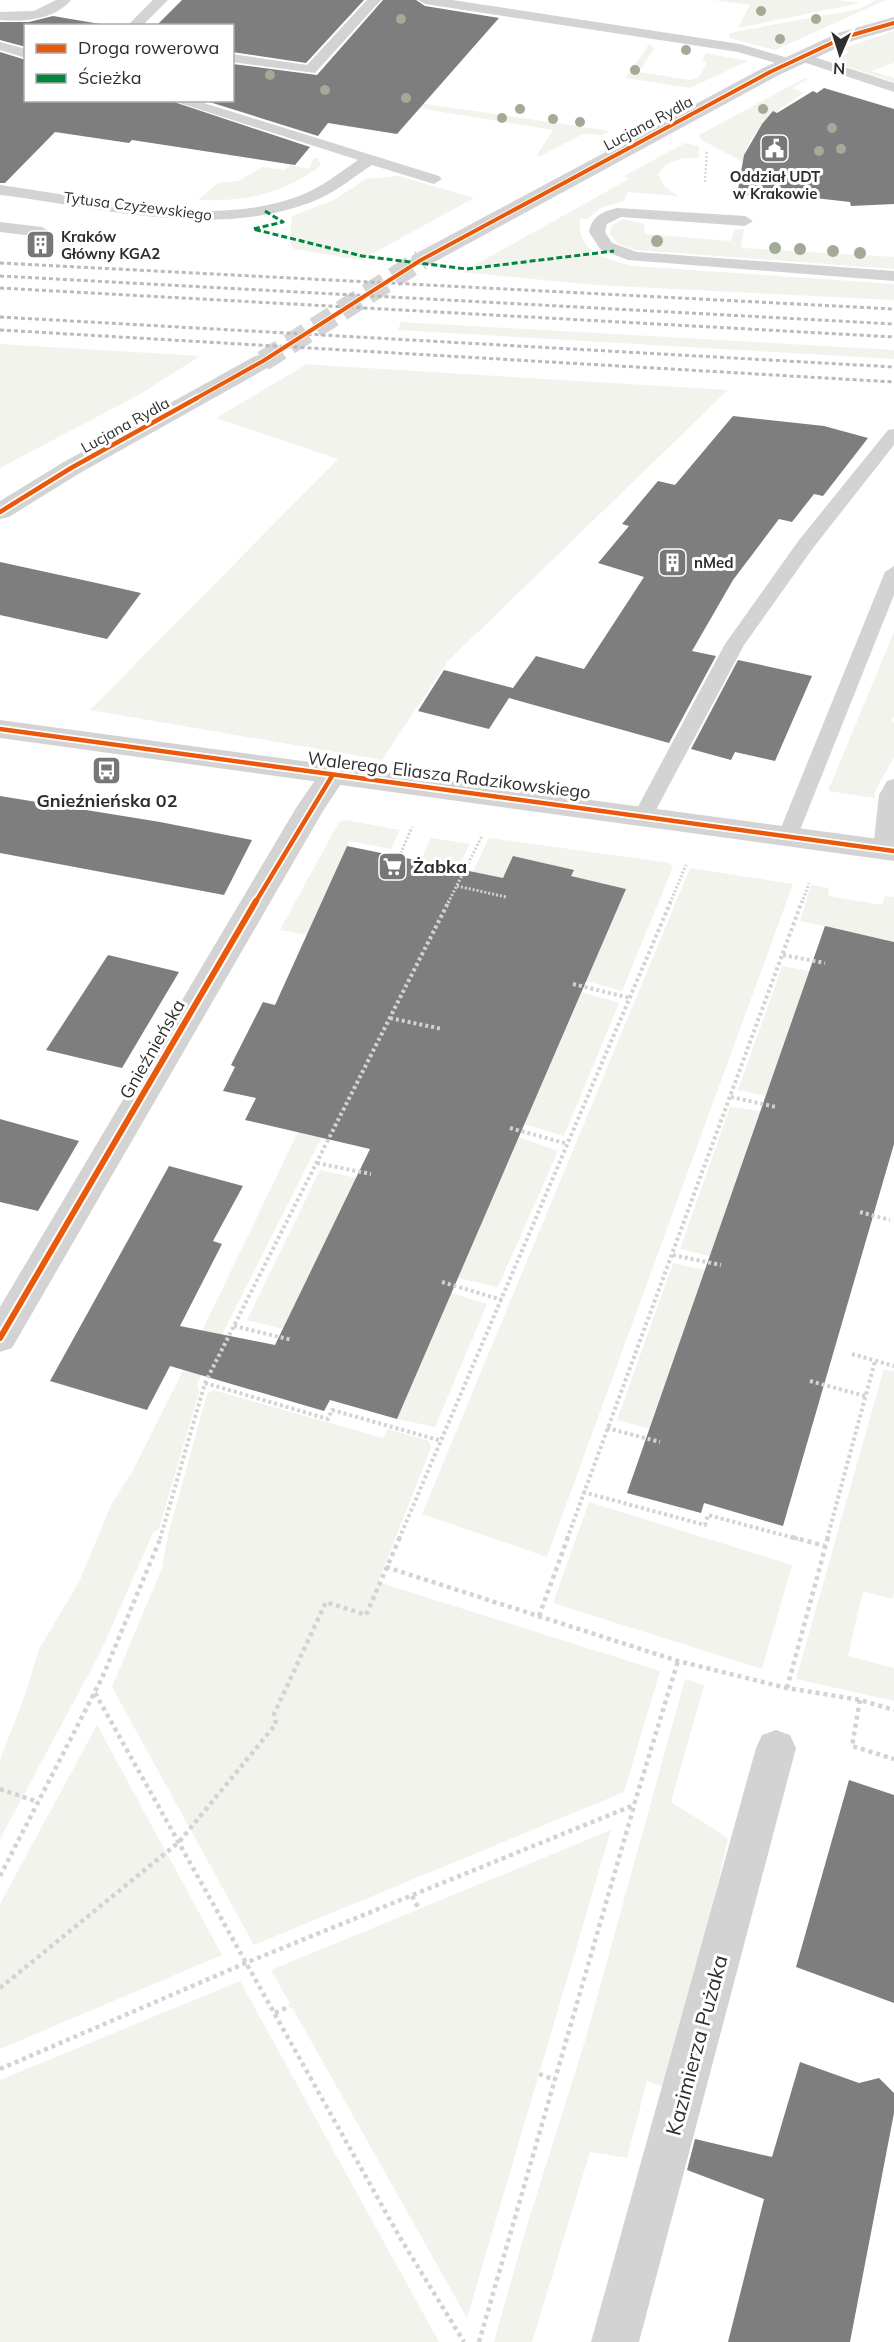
<svg xmlns="http://www.w3.org/2000/svg" width="894" height="2342" font-family="Mulish,sans-serif">
  <rect width="100%" height="100%" fill="#fff"/>
  <g fill="#f1f3ec">
    <path d="M714,0H838L860,3L738,28L750,5Z"/>
    <path d="M876,0H886L775,50L729,38V34L734,32L859,9Z"/>
    <path d="M894,31V63L871,71L894,78V82L831,61L849,52L841,49Z"/>
    <path d="M649,44L654,48L639,72L690,80L699,77L707,62L702,60L706,53L748,61L690,88L626,78Z"/>
    <path d="M232,63L299,74L419,103L610,131L602,135L583,134L538,157L537,155L553,130L233,78Z"/>
    <path d="M805,78L808,79L792,88L804,93C777,110 749,128 743,162L700,139L699,135Z"/>
    <path d="M685,143L699,146V158C684,157 666,160 658,175L664,186L678,196L628,192L624,201L600,208L588,219H580C575,251 609,261 634,266L894,284V300L595,285L462,272L629,179L624,176Z"/>
    <path d="M311,156L319,159L320,166C284,194 243,202 198,200L218,183L238,181L262,167L285,170L290,165L309,169L314,157Z"/>
    <path d="M399,176L474,198L361,260L294,249L290,242L292,216L336,199L366,179Z"/>
    <path d="M623,219L644,224L645,234L731,241L734,230L744,229L741,248L894,257V269L635,250L619,244L610,235L611,226Z"/>
    <path d="M401,322L894,350V359L398,330Z"/>
    <path d="M0,344L200,356L144,392L0,468Z"/>
    <path d="M307,364L332,366L728,390L448,661L382,760L90,710L338,459L216,418Z"/>
    <path d="M894,632V716L891,721L894,723V757L875,791V798L828,791Z"/>
    <path d="M346,820L400,830L391,849L349,841L307,935L280,930L339,822Z"/>
    <path d="M431,838L470,844L197,1384L199,1392L159,1529L153,1533L101,1651L0,1839V1760L26,1692L39,1649L79,1582L111,1505L132,1472L179,1379L308,1111Z"/>
    <path d="M489,838L670,863L673,867L622,991L586,981L626,889L571,876L573,870L514,856L497,889L468,882Z"/>
    <path d="M690,868L793,884L547,1557L422,1514Z"/>
    <path d="M811,885L829,888L828,896L882,905L885,896L894,897V947L888,940L800,921Z"/>
    <path d="M782,966L809,971L766,1096L738,1090Z"/>
    <path d="M582,992L619,1003L564,1136L524,1124Z"/>
    <path d="M730,1107L760,1111L710,1256L680,1249Z"/>
    <path d="M518,1137L558,1151L498,1287L457,1278Z"/>
    <path d="M320,1170L356,1178L283,1329L247,1320Z"/>
    <path d="M673,1263L705,1270L650,1429L617,1420Z"/>
    <path d="M451,1293L487,1304L435,1427L397,1419Z"/>
    <path d="M884,1369L894,1371V1592L892,1599L863,1591L848,1656L894,1668V1701L796,1679Z"/>
    <path d="M213,1390L383,1438L387,1429L429,1441L431,1448L378,1582L660,1671L624,1792L254,1945L112,1687L162,1568L168,1535L207,1394Z"/>
    <path d="M589,1502L792,1565L762,1669L553,1603Z"/>
    <path d="M685,1679L704,1685L671,1802L728,1838L671,2089L647,2081L627,2158L590,2152L532,2342H494L524,2235L585,2041Z"/>
    <path d="M97,1725L222,1955L0,2049V1904Z"/>
    <path d="M611,1830L467,2318L271,1970Z"/>
    <path d="M240,1981L439,2342H0V2080Z"/>
  </g>
  <g fill="#7e7e7e">
    <path d="M182,0H364L306,63L232,52V26H156Z"/>
    <path d="M383,0H416L425,6L499,18L397,134L328,123L318,136L203,100H232V64L317,75Z"/>
    <path d="M53,16L112,26H26V47L0,40V22H29Z"/>
    <path d="M0,52L26,60V100H168L310,147L295,165L132,140L129,143L55,132L5,183H0Z"/>
    <path d="M824,88L894,109V204L851,206L850,202L815,198L737,195L744,155L762,124L773,111L777,113L813,91L817,93Z"/>
    <path d="M733,416L824,426L868,438L823,496L814,494L792,522L779,519L733,580L692,651L716,656L669,743L509,698L489,729L418,711L444,670L513,688L536,656L584,669L644,577L598,563L629,526L622,524L658,481L675,485Z"/>
    <path d="M0,562L92,582L141,593L107,639L0,615Z"/>
    <path d="M738,660L812,676L775,761L735,752L731,760L691,749Z"/>
    <path d="M0,796L160,822L252,840L224,895L0,853Z"/>
    <path d="M347,846L503,878L513,856L574,870L571,876L626,889L397,1419L330,1400L324,1411L170,1366L147,1410L50,1381L169,1166L243,1186L213,1241L222,1244L180,1326L275,1345L370,1149L245,1120L256,1098L223,1091L235,1067L231,1065L263,1002L275,1005Z"/>
    <path d="M825,926L894,942V1144L783,1526L704,1503L701,1513L627,1493Z"/>
    <path d="M108,955L179,972L122,1068L46,1050Z"/>
    <path d="M0,1119L79,1141L38,1211L0,1202Z"/>
    <path d="M849,1780L894,1795V2003L796,1967Z"/>
    <path d="M800,2062L859,2083L879,2078L894,2093V2113L850,2342H728L764,2199L687,2170L695,2139L772,2157Z"/>
  </g>
  <g fill="none" stroke-linecap="round" stroke-linejoin="round">
    <path stroke="#d5d5d5" stroke-width="21" stroke-dasharray="21 10" stroke-linecap="butt" d="M263,361L421,260"/>
    <path stroke="#d3d3d3" stroke-width="2" stroke-dasharray="2 2" stroke-linecap="butt" d="M705,182L707,150"/>
    <g stroke="#d3d3d3" stroke-width="3" stroke-dasharray="2 2" stroke-linecap="butt">
      <path d="M399,857L412,827"/>
      <path d="M457,886L506,897"/>
      <path d="M448,903L482,836"/>
      <path d="M670,903L686,865"/>
      <path d="M802,903L809,883"/>
    </g>
    <g stroke="#d3d3d3" stroke-width="4" stroke-dasharray="3 3" stroke-linecap="butt">
      <path d="M783,955L825,963"/>
      <path d="M573,984L630,998"/>
      <path d="M390,1018L442,1029"/>
      <path d="M731,1097L776,1107"/>
      <path d="M510,1128L568,1144"/>
      <path d="M317,1163L371,1174"/>
      <path d="M860,1212L890,1220"/>
      <path d="M673,1255L721,1265"/>
      <path d="M442,1282L502,1300"/>
      <path d="M234,1326L292,1340"/>
      <path d="M852,1354L894,1366"/>
      <path d="M810,1381L865,1396"/>
      <path d="M205,1383L328,1419L332,1410L442,1441"/>
      <path d="M607,1428L660,1442"/>
      <path d="M583,1492L705,1525L708,1515L798,1539"/>
      <path d="M160,1539L205,1383L449,901"/>
      <path d="M399,1539L671,901"/>
      <path d="M567,1539L802,901"/>
      <path d="M827,1539L875,1361"/>
    </g>
    <g stroke="#d3d3d3" stroke-width="4.5" stroke-dasharray="4 4" stroke-linecap="butt">
      <path d="M792,1537L825,1546"/>
      <path d="M386,1567L678,1661L787,1688L860,1700L894,1710"/>
      <path d="M539,1616L568,1537"/>
      <path d="M787,1688L828,1537"/>
      <path d="M95,1693L399,2236L464,2342"/>
      <path d="M860,1700L852,1746L894,1759"/>
      <path d="M0,1789L38,1802"/>
      <path d="M0,1876L102,1678L161,1537"/>
      <path d="M412,1896L419,1909"/>
      <path d="M0,1988L179,1842L276,1724L274,1714L326,1602L366,1615L400,1537"/>
      <path d="M275,2013L290,2006"/>
      <path d="M0,2069L248,1962L634,1805L678,1661"/>
      <path d="M539,2074L555,2080"/>
      <path d="M479,2342L634,1806"/>
    </g>
    <g fill="#d3d3d3" fill-rule="evenodd">
      <path d="M56,0H71C54,20 24,22 0,20V12L34,11Z"/>
      <path d="M153,0H168L142,26H127Z"/>
      <path d="M367,0H381L315,73L232,62V54L307,65Z"/>
      <path d="M418,0H452L740,44L795,60L797,63L790,67L738,52L425,4Z"/>
      <path d="M0,42L26,49V58L0,50Z"/>
      <path d="M802,53L894,83V92L797,60V54Z"/>
      <path d="M170,100H194L439,176L442,179L434,184L372,165C352,178 332,195 309,203C210,239 101,207 0,195V185C93,197 209,230 299,196C321,188 339,173 358,160Z"/>
      <path d="M617,208L745,216L753,221L745,226L621,217L607,224L605,232L612,243L637,252L894,271V281L628,260L600,249L589,232C592,216 602,212 617,208Z"/>
      <path d="M0,222L42,227L50,232L42,237L0,232Z"/>
      <path d="M894,429V445L813,548L744,645L650,821H636L633,816L725,644L799,540L888,430Z"/>
      <path d="M894,566V595L798,835L795,840H781L778,835L885,572Z"/>
      <path d="M894,779V850L891,854H877L873,849L879,795L887,781Z"/>
    </g>
    <g fill="#d3d3d3" fill-rule="evenodd">
      <path d="M332,767L342,770L346,776L323,811L12,1348L0,1352V1307L296,808L322,770Z"/>
      <path d="M776,1730L790,1735L796,1748L639,2342H591L756,1748L762,1735Z"/>
    </g>
    <g fill="#d3d3d3" fill-rule="evenodd">
      <path d="M894,17V29L852,41L777,76L429,265H413L410,260L413,255L763,68L838,33Z"/>
      <path d="M263,354L271,356L275,361L271,366L80,473L9,517L0,519V501L62,463L255,356Z"/>
      <path d="M0,720L894,841V861L0,738Z"/>
    </g>
    <g stroke="#bababa" stroke-width="3" stroke-dasharray="4 3" stroke-linecap="butt">
      <path d="M0,263L894,309"/>
      <path d="M0,276L894,324"/>
      <path d="M0,288L894,337"/>
      <path d="M0,317L894,367"/>
      <path d="M0,330L894,382"/>
    </g>
    <path stroke="#00873e" stroke-width="3" stroke-dasharray="6 3" stroke-linecap="butt" d="M265,211L283,222L253,229L362,256L467,269L614,251"/>
    <defs>
      <path id="cycleway-far2" d="M195,399L263,361L421,260L770,72L845,37L894,23"/>
      <g id="cycleway-far1">
        <path d="M0,512L71,468L197,398"/>
        <path d="M0,729L894,851"/>
        <path d="M255,903L332,776"/>
      </g>
      <path id="cycleway" d="M0,1338L256,901"/>
    </defs>
    <use href="#cycleway-far2" stroke="#fff" stroke-width="6"/>
    <use href="#cycleway-far1" stroke="#fff" stroke-width="8"/>
    <use href="#cycleway" stroke="#fff" stroke-width="10"/>
    <use href="#cycleway-far2" stroke="#e8590c" stroke-width="4"/>
    <use href="#cycleway-far1" stroke="#e8590c" stroke-width="4.5"/>
    <use href="#cycleway" stroke="#e8590c" stroke-width="6"/>
  </g>
  <g fill="#a2ab95">
    <circle cx="761" cy="11" r="5"/>
    <circle cx="401" cy="19" r="5"/>
    <circle cx="816" cy="19" r="5"/>
    <circle cx="780" cy="39" r="5"/>
    <circle cx="686" cy="50" r="5"/>
    <circle cx="635" cy="70" r="5"/>
    <circle cx="270" cy="75" r="5"/>
    <circle cx="325" cy="90" r="5"/>
    <circle cx="406" cy="98" r="5"/>
    <circle cx="520" cy="109" r="5"/>
    <circle cx="763" cy="109" r="5"/>
    <circle cx="502" cy="118" r="5"/>
    <circle cx="553" cy="119" r="5"/>
    <circle cx="580" cy="122" r="5"/>
    <circle cx="832" cy="128" r="5"/>
    <circle cx="841" cy="149" r="5"/>
    <circle cx="819" cy="151" r="5"/>
    <circle cx="657" cy="241" r="6"/>
    <circle cx="775" cy="248" r="6"/>
    <circle cx="800" cy="249" r="6"/>
    <circle cx="833" cy="251" r="6"/>
    <circle cx="860" cy="253" r="6"/>
  </g>
  <defs>
    <symbol id="civic-square" viewBox="-11 -11 22 22"><rect x="-9" y="-9" width="18" height="18" rx="4" fill="#777" stroke="#fff"/><path d="M-.6-6.5H3V-4.5H.6V-3L4-1V1h2V6H-6V1h2V-1L-.6-3ZM-1.2 2.5V6h2.4V2.5Z" fill="#fff"/></symbol>
    <symbol id="building-square" viewBox="-11 -11 22 22"><rect x="-9" y="-9" width="18" height="18" rx="4" fill="#777" stroke="#fff"/><path d="M-4-6H4V6H1V3H-1V6H-4ZM-2.5-4.3h1.7v1.8h-1.7ZM.8-4.3h1.7v1.8H.8ZM-2.5-1h1.7V.8h-1.7ZM.8-1h1.7V.8H.8Z" fill="#fff"/></symbol>
    <symbol id="bus-square" viewBox="-11 -11 22 22"><rect x="-9" y="-9" width="18" height="18" rx="4" fill="#777" stroke="#fff"/><path d="M-5-6H5V4H4V6H2V4H-2V6H-4V4H-5ZM-3.5-4V0h7V-4ZM-3.5 1.2v1.5H-2V1.2ZM2 1.2v1.5H3.5V1.2Z" fill="#fff"/></symbol>
    <symbol id="supermarket-square" viewBox="-11 -11 22 22"><rect x="-9" y="-9" width="18" height="18" rx="4" fill="#777" stroke="#fff"/><path d="M-6-5.5h2.5l.6 2H6L4.5 2H-2.5L-4.4-4H-6ZM-1.5 3.2a1.3 1.3 0 1 0 .1 0ZM3 3.2a1.3 1.3 0 1 0 .1 0Z" fill="#fff"/></symbol>
  </defs>
  <g fill-rule="evenodd">
    <use href="#civic-square" x="758" y="132" width="33" height="33"/>
    <use href="#building-square" x="24" y="228" width="33" height="33"/>
    <use href="#building-square" x="656" y="546" width="33" height="33"/>
    <use href="#bus-square" x="90" y="754" width="33" height="33"/>
    <use href="#supermarket-square" x="376" y="850" width="33" height="33"/>
  </g>
  <g text-anchor="middle" dominant-baseline="central" stroke-width="6" stroke-linejoin="round" paint-order="stroke">
    <g font-size="15" fill="#2e2e2e" stroke="#fff">
      <text transform="translate(648 123) rotate(-28)">Lucjana Rydla</text>
      <text transform="translate(138 206) rotate(7)">Tytusa Czyżewskiego</text>
      <text transform="translate(125 425) rotate(-29)">Lucjana Rydla</text>
    </g>
    <g font-size="15" font-weight="bold" fill="#2e2e2e" stroke="#fff" text-anchor="start">
      <text x="775" y="176" text-anchor="middle">Oddział UDT<tspan x="775" dy="17">w Krakowie</tspan></text>
      <text x="61" y="236">Kraków<tspan x="61" dy="17">Główny KGA2</tspan></text>
      <text x="694" y="562">nMed</text>
    </g>
    <g font-size="18" fill="#2e2e2e" stroke="#fff">
      <text transform="translate(449 775) rotate(7)">Walerego Eliasza Radzikowskiego</text>
      <text transform="translate(152 1049) rotate(-60)">Gnieźnieńska</text>
    </g>
    <g font-size="18" font-weight="bold" fill="#2e2e2e" stroke="#fff">
      <text x="107" y="800">Gnieźnieńska 02</text>
      <text x="413" y="866" text-anchor="start">Żabka</text>
    </g>
    <g font-size="21" fill="#2e2e2e" stroke="#fff">
      <text transform="translate(696 2045) rotate(-75)">Kazimierza Pużaka</text>
    </g>
  </g>
  <rect x="24" y="24" width="210" height="78" fill="#ffffff" stroke="#ababab" stroke-width="1.5"/>
  <rect x="36" y="44" width="30" height="9" fill="#e8590c" stroke="#ababab" stroke-width="1.5"/>
  <text x="78" y="54" font-size="18" fill="#2e2e2e">Droga rowerowa</text>
  <rect x="36" y="74" width="30" height="9" fill="#00873e" stroke="#ababab" stroke-width="1.5"/>
  <text x="78" y="84" font-size="18" fill="#2e2e2e">Ścieżka</text>
  <g transform="translate(840 54) rotate(183)" stroke="#ffffff" stroke-width="4.5" paint-order="stroke">
  <path d="M0-4.5L10 22L0 15L-10 22Z" fill="#2e2e2e"/>
  <text y="-9" font-size="16" font-weight="bold" text-anchor="middle" fill="#2e2e2e">N</text>
  </g>
</svg>
